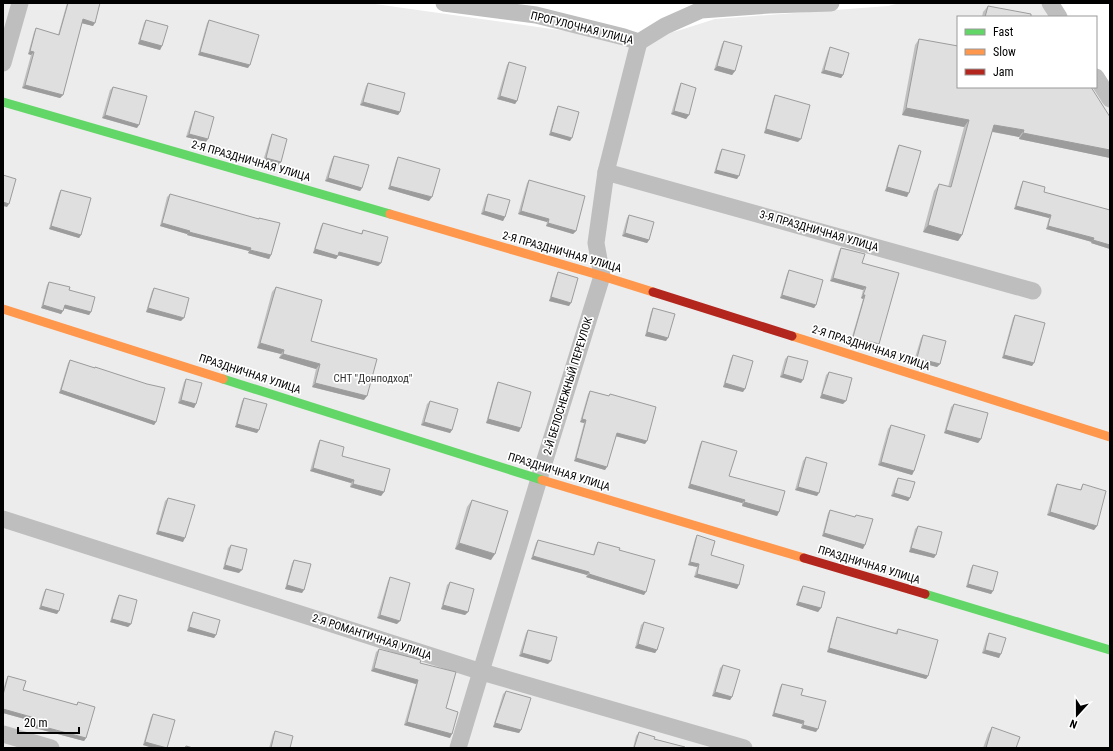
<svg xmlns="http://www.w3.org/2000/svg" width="1113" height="751" font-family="'Roboto Condensed',sans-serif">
  <rect width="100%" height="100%" fill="#fff"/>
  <path fill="#ececec" d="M3,3H368L601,36L630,42L677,31L715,19L888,6L900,3H1046L1056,17H958V87H1096L1110,95V748H3Z"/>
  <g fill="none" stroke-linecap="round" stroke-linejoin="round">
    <g stroke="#bebebe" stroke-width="17">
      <path d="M444,3L536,15L624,37L639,42L665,26L701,10L769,5L831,3"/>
      <path d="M1050,3L1059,17"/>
      <path d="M3,63L20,3"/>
      <path d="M1096,77L1110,99"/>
      <path d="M606,172L1033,291"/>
      <path d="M3,519L482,672L744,748"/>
      <path d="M3,734L51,748"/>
      <path d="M458,748L539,479L602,276L596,243L606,172L639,42"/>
    </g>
    <g stroke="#63d668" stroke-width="9">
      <path d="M3,102L390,214"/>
      <path d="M223,379L542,480"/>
      <path d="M925,594L1110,650"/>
    </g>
    <g stroke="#ff974d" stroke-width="9">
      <path d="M390,214L602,276L653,292"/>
      <path d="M3,309L223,379"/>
      <path d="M792,336L1110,437"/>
      <path d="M542,480L804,558"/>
    </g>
    <g stroke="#b3261e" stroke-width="9">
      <path d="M653,292L792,336"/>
      <path d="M804,558L925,594"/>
    </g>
  </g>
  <g fill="#c0c0c0">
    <path d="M67,3H100L93,26L82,23L63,95L60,98L22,88L31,55L28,54L34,32L36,28L58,35Z"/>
    <path d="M988,6L1031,17H982L983,12Z"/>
    <path d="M146,20L162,46L160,50L138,44L144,23Z"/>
    <path d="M209,20L248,68L198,55L207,23Z"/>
    <path d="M919,39L1110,117V158L1019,139V137L992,132L962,235L958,241L923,232L934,191L939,184L948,187L964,127L902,115L915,45Z"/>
    <path d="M724,41L735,71L732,75L714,70L722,44Z"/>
    <path d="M830,47L843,75L841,78L821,73L828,51Z"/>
    <path d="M509,62L517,101L515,104L497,99L507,65Z"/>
    <path d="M368,83L400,112L398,115L360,105L366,86Z"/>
    <path d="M681,83L689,115L686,119L671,114L679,87Z"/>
    <path d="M113,87L137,128L102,118L110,90Z"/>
    <path d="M775,95L798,142L764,133L773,99Z"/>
    <path d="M558,106L570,141L549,135L556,110Z"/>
    <path d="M195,111L206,142L186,137L193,115Z"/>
    <path d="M272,134L281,162L278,166L263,161L270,138Z"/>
    <path d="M899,145L907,197L885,191L897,148Z"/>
    <path d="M722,149L737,179L714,173L720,152Z"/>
    <path d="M334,156L362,188L360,191L325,181L332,159Z"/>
    <path d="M398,157L429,201L388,189L396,161Z"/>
    <path d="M529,180L576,231L573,234L546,226L547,222L518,214L527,183Z"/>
    <path d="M1023,181L1044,192L1110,210V249L1091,243L1092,242L1046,229L1049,218L1014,209L1021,185Z"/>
    <path d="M61,190L81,235L79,238L49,229L59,193Z"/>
    <path d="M170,194L271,255L269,259L248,253L249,251L187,235V234L160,226L167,197Z"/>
    <path d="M488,194L505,217L503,221L481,214L486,197Z"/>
    <path d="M629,215L649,240L647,243L622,236L627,218Z"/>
    <path d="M323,223L361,234L363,230L381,263L378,266L338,255L336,259L313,253L321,226Z"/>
    <path d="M841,248L862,263L877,347L851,340L863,299L861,298L863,290L830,281L839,251Z"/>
    <path d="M789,270L816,305L814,308L780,298L787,274Z"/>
    <path d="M558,272L569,306L549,301L556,276Z"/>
    <path d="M49,282L69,290L91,312L89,315L64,308L61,314L41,308L47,285Z"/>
    <path d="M276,287L311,341L364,400L312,387L316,369L279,358L281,354L257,348L272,292Z"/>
    <path d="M154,288L181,321L146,312L152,291Z"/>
    <path d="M653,308L666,341L645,336L651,312Z"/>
    <path d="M1015,315L1032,366L1002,358L1013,318Z"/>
    <path d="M923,335L940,364L937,367L914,361L921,338Z"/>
    <path d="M733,355L743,392L723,387L731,358Z"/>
    <path d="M788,356L801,383L780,377L785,359Z"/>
    <path d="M70,360L94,368L156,422L154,425L59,393L68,363Z"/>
    <path d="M829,372L843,404L820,398L826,375Z"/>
    <path d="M186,379L196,404L194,408L178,403L184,382Z"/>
    <path d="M498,382L519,432L486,423L496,386Z"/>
    <path d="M590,391L609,396L610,394L645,444L616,436L605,470L574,461L584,423L580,422L588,394Z"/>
    <path d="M244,398L257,433L235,427L242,401Z"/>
    <path d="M430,401L452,430L450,433L421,425L427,404Z"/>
    <path d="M954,404L981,439L978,443L944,433L951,407Z"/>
    <path d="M891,425L914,471L912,475L878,465L888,429Z"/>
    <path d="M320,440L342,456L384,492L381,496L350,487L351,483L310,471L318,443Z"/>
    <path d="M702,441L729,476L779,512L777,516L742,506V503L688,488L700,444Z"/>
    <path d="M806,457L817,496L795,490L803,461Z"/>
    <path d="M898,478L910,498L908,501L891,496L896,481Z"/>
    <path d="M1057,484L1080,490L1083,484L1097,526L1094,530L1047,515L1055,487Z"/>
    <path d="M168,498L183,542L156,534L165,501Z"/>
    <path d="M472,500L491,560L455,549L467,507Z"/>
    <path d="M830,510L854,517L856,515L863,549L822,536L828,513Z"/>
    <path d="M918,526L934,558L909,552L915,529Z"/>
    <path d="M697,535L711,555L737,589L694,577L697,567L688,565L695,539Z"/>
    <path d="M538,540L593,555L596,545L598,542L619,550L644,595L586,577L587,575L531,559L536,543Z"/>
    <path d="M231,545L239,573L223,569L228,548Z"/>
    <path d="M294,560L302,593L285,589L292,563Z"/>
    <path d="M973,565L993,591L991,594L966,587L971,568Z"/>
    <path d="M390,577L397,624L377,618L388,581Z"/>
    <path d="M450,582L468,612L465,615L441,609L447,585Z"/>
    <path d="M803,586L821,608L818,612L796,605L801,589Z"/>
    <path d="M46,589L57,614L39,609L44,592Z"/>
    <path d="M119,595L131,624L128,627L110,622L117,598Z"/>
    <path d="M193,612L216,635L214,638L187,631L191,615Z"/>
    <path d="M837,617L895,633L898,629L928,676L926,679L827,652L835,621Z"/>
    <path d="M644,622L657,650L655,653L635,648L641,625Z"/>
    <path d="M528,630L548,664L519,656L526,633Z"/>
    <path d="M989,633L999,658L982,653L987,636Z"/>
    <path d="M379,649L420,663L446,708L450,738L404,725L416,684L371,671L376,652Z"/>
    <path d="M723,665L732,697L730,700L712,696L720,668Z"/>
    <path d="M8,676L23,690L76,705L78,702L86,738L84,741L31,727L32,721L3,713V690L6,680Z"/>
    <path d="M782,684L801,695L816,732L801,728L802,724L772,716L780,687Z"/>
    <path d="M506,691L521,730L519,733L493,727L503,694Z"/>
    <path d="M153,714V748L143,745L151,717Z"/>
    <path d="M992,727L1016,748H983L988,734Z"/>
    <path d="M275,731L290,748H269L273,734Z"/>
    <path d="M639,732L654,739L685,748H633L636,736Z"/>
  </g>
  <g fill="#9c9c9c">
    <path d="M83,19L95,23L93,26L81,23Z"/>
    <path d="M140,40L162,46L160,50L138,44Z"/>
    <path d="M30,51L34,52L31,55L28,54Z"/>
    <path d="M200,52L250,65L248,68L198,55Z"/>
    <path d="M717,66L735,71L732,75L714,70Z"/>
    <path d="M824,70L843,75L841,78L821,73Z"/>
    <path d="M25,85L63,95L60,98L22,88Z"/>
    <path d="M500,96L517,101L515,104L497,99Z"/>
    <path d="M363,102L400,112L398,115L360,105Z"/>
    <path d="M906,108L969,120L964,127L902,115Z"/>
    <path d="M674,111L689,115L686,119L671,114Z"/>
    <path d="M105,115L139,125L137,128L102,118Z"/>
    <path d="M994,125L1024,130L1019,137L989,131Z"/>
    <path d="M766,129L801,139L798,142L764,133Z"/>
    <path d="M551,132L572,138L570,141L549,135Z"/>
    <path d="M1023,133L1110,150V158L1019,139Z"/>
    <path d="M189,134L208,139L206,142L186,137Z"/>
    <path d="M266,158L281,162L278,166L263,161Z"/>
    <path d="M716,170L739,176L737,179L714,173Z"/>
    <path d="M328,178L362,188L360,191L325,181Z"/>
    <path d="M390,186L432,197L429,201L388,189Z"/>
    <path d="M887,187L909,193L907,197L885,191Z"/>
    <path d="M3,202L9,204L7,207L3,206Z"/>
    <path d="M1016,206L1051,215L1049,218L1014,209Z"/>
    <path d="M484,211L505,217L503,221L481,214Z"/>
    <path d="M521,211L549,219L547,222L518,214Z"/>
    <path d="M162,223L190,231L187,234L160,226Z"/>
    <path d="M548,223L576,231L573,234L546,226Z"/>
    <path d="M928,225L962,235L958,241L923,232Z"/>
    <path d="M51,226L81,235L79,238L49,229Z"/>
    <path d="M1048,226L1094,238L1092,242L1046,229Z"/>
    <path d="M189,232L251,248L249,251L187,235Z"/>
    <path d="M625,233L649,240L647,243L622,236Z"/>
    <path d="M1093,240L1110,245V249L1091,243Z"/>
    <path d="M315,249L338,256L336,259L313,253Z"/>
    <path d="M250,250L271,255L269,259L248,253Z"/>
    <path d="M339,252L381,263L378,266L337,255Z"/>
    <path d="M833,278L866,287L863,290L830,281Z"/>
    <path d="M782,295L816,305L814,308L780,298Z"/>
    <path d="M863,295H865L863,299L861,298Z"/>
    <path d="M551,297L571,303L569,306L549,301Z"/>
    <path d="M43,305L63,311L61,314L41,308Z"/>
    <path d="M65,305L91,312L89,315L63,308Z"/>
    <path d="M148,308L184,318L181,321L146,312Z"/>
    <path d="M647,332L668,338L666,341L645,336Z"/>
    <path d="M853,337L879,344L877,347L851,340Z"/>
    <path d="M260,343L284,350L281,354L257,348Z"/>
    <path d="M283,354L320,364L316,369L279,358Z"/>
    <path d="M1004,355L1034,363L1032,366L1002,358Z"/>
    <path d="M917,358L940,364L937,367L914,361Z"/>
    <path d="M783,374L803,380L801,383L780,377Z"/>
    <path d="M315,383L367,396L364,400L312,387Z"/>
    <path d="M725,383L745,389L743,392L723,387Z"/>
    <path d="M61,390L156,422L154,425L59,393Z"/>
    <path d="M822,394L846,401L843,404L820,398Z"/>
    <path d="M181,400L196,404L194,408L178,403Z"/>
    <path d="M488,419L521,428L519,432L486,423Z"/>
    <path d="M582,419L586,420L584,423L580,422Z"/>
    <path d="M424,422L452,430L450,433L421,425Z"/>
    <path d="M237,424L259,430L257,433L235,427Z"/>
    <path d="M946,430L981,439L978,443L944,433Z"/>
    <path d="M617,433L647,441L645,444L615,436Z"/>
    <path d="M576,458L607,467L605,470L574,461Z"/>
    <path d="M881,462L914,471L912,475L878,465Z"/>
    <path d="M313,468L354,480L351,483L310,471Z"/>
    <path d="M353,484L384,492L381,496L350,487Z"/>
    <path d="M690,484L745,500L742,503L688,488Z"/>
    <path d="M798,487L819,493L817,496L795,490Z"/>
    <path d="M894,493L910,498L908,501L891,496Z"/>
    <path d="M744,502L779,512L777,516L742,506Z"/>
    <path d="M1050,512L1097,526L1094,530L1047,515Z"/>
    <path d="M158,531L185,538L183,542L156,534Z"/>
    <path d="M824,533L865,545L863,549L822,536Z"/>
    <path d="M459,543L495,554L491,560L455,549Z"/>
    <path d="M911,548L936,555L934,558L909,552Z"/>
    <path d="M533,556L589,572L587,575L531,559Z"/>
    <path d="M690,562L699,564L697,567L688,565Z"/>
    <path d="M225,565L242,570L239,573L223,569Z"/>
    <path d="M589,574L646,592L644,595L586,577Z"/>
    <path d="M697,574L739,585L737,589L694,577Z"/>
    <path d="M968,584L993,591L991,594L966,587Z"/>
    <path d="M287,585L304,590L302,593L285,589Z"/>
    <path d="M798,602L821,608L818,612L796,605Z"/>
    <path d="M443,605L468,612L465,615L441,609Z"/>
    <path d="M41,606L59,611L57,614L39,609Z"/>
    <path d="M380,615L400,621L397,624L377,618Z"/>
    <path d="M112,619L131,624L128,627L110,622Z"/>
    <path d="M189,627L216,635L214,638L187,631Z"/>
    <path d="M638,644L657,650L655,653L635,648Z"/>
    <path d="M829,648L928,676L926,679L827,652Z"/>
    <path d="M985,650L1001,654L999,658L982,653Z"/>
    <path d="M522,653L551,661L548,664L519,656Z"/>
    <path d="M374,668L418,680L416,684L371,671Z"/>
    <path d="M715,692L732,697L730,700L712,696Z"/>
    <path d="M3,709L35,718L32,721L3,713Z"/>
    <path d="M774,713L804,721L802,724L772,716Z"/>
    <path d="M407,722L452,734L450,738L404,725Z"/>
    <path d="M495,723L521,730L519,733L493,727Z"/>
    <path d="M33,724L86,738L84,741L31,727Z"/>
    <path d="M803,725L818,729L816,732L801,728Z"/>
    <path d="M145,742L167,748H153L143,745Z"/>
  </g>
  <g fill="#dfdfdf" stroke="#9c9c9c">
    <path d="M68,3H100L95,23L83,19L63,95L25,85L34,52L30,51L36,28L59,35Z"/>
    <path d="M988,6L1031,14V17H985Z"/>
    <path d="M146,20L168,26L162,46L140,40Z"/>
    <path d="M209,20L259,35L250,65L200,52Z"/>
    <path d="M919,39L958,46V87H1091L1110,117V150L1023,133L1024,130L994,125L962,235L928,225L939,184L951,187L969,120L906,108Z"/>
    <path d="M724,41L742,46L735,71L717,66Z"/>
    <path d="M830,47L849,53L843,75L824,70Z"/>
    <path d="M509,62L526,67L517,101L500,96Z"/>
    <path d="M368,83L405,93L400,112L363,102Z"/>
    <path d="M681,83L696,88L689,115L674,111Z"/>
    <path d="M113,87L147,96L139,125L105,115Z"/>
    <path d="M775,95L810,105L801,139L766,129Z"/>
    <path d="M558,106L579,112L572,138L551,132Z"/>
    <path d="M195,111L214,117L208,139L189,134Z"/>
    <path d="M272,134L287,139L281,162L266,158Z"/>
    <path d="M899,145L921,151L909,193L887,187Z"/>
    <path d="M722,149L745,155L739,176L716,170Z"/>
    <path d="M334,156L369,165L362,188L328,178Z"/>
    <path d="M398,157L440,169L432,197L390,186Z"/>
    <path d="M3,175L16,179L9,204L3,202Z"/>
    <path d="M529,180L585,196L576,231L548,223L549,219L521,211Z"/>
    <path d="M1023,181L1045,187L1044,192L1110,210V245L1093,240L1094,238L1048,226L1051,215L1016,206Z"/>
    <path d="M61,190L91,198L81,235L51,226Z"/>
    <path d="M170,194L259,219V218L280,223L271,255L250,250L251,248L189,232L190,231L162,223Z"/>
    <path d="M488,194L510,200L505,217L484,211Z"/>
    <path d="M629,215L654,222L649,240L625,233Z"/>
    <path d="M323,223L362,234L363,230L388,237L381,263L339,252L338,256L315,249Z"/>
    <path d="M841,248L865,254L862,263L899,273L879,344L853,337L865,295H863L866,287L833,278Z"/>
    <path d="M789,270L823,280L816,305L782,295Z"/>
    <path d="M558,272L578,278L571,303L551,297Z"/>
    <path d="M49,282L70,287L69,290L95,297L91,312L65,305L63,311L43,305Z"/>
    <path d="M276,287L322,300L311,341L377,359L367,396L315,383L320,364L283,354L284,350L260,343Z"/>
    <path d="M154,288L189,298L184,318L148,308Z"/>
    <path d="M653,308L675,314L668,338L647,332Z"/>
    <path d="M1015,315L1045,323L1034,363L1004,355Z"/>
    <path d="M923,335L946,341L940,364L917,358Z"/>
    <path d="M733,355L753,361L745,389L725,383Z"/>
    <path d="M788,356L808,361L803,380L783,374Z"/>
    <path d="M70,360L95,368V367L147,384L165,388L156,422L61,390Z"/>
    <path d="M829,372L852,378L846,401L822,394Z"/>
    <path d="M186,379L202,383L196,404L181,400Z"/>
    <path d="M498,382L531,392L521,428L488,419Z"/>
    <path d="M590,391L609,396L610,394L656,407L647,441L617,433L607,467L576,458L586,420L582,419Z"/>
    <path d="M244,398L267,404L259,430L237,424Z"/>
    <path d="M430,401L458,409L452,430L424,422Z"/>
    <path d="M954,404L988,413L981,439L946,430Z"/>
    <path d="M891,425L925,435L914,471L881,462Z"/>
    <path d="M320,440L344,447L342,456L390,469L384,492L353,484L354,480L313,468Z"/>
    <path d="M702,441L737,451L729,476L785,491L779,512L744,502L745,500L690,484Z"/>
    <path d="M806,457L827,463L819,493L798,487Z"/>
    <path d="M898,478L915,482L910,498L894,493Z"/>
    <path d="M1057,484L1081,490L1083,484L1106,491L1097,526L1050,512Z"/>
    <path d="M168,498L195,505L185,538L158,531Z"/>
    <path d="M472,500L508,511L495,554L459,543Z"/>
    <path d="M830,510L855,517L856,515L873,519L865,545L824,533Z"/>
    <path d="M918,526L942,532L936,555L911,548Z"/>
    <path d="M697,535L715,541L711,555L744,565L739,585L697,574L699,564L690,562Z"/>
    <path d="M538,540L594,555L598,542L620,548L619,550L655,560L646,592L589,574V572L533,556Z"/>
    <path d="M231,545L247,549L242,570L225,565Z"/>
    <path d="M294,560L311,564L304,590L287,585Z"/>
    <path d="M973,565L998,572L993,591L968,584Z"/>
    <path d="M390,577L410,583L400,621L380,615Z"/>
    <path d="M450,582L474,589L468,612L443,605Z"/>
    <path d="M803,586L825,592L821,608L798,602Z"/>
    <path d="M46,589L64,594L59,611L41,606Z"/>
    <path d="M119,595L137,600L131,624L112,619Z"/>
    <path d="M193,612L220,620L216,635L189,627Z"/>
    <path d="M837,617L897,634L898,629L938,640L928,676L829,648Z"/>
    <path d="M644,622L664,628L657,650L638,644Z"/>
    <path d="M528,630L557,637L551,661L522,653Z"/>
    <path d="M989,633L1006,638L1001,654L985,650Z"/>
    <path d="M379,649L421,660L420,663L456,672L446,708L458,712L452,734L407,722L418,680L374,668Z"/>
    <path d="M723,665L740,670L732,697L715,692Z"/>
    <path d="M8,676L26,681L23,690L77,705L78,702L95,707L86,738L33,724L35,718L3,709V695Z"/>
    <path d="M782,684L803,689L801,695L826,701L818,729L803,725L804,721L774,713Z"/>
    <path d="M506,691L531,698L521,730L495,723Z"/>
    <path d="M153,714L175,720L167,748L145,742Z"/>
    <path d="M992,727L1020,737L1016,748H986Z"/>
    <path d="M275,731L293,736L290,748H271Z"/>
    <path d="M639,732L655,737L654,739L685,747V748H634Z"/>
    <path d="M186,746L193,748H185Z"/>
  </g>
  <g text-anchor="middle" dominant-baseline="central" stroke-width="3.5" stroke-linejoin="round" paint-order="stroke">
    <g font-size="11" fill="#000" stroke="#fff">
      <text transform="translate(582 28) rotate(14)">ПРОГУЛОЧНАЯ УЛИЦА</text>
      <text transform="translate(251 161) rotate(16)">2-Я ПРАЗДНИЧНАЯ УЛИЦА</text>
      <text transform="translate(819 231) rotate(16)">3-Я ПРАЗДНИЧНАЯ УЛИЦА</text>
      <text transform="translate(562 252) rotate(16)">2-Я ПРАЗДНИЧНАЯ УЛИЦА</text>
      <text transform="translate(871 348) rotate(18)">2-Я ПРАЗДНИЧНАЯ УЛИЦА</text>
      <text transform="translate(250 374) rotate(18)">ПРАЗДНИЧНАЯ УЛИЦА</text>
      <text transform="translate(568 386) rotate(-73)">2-Й БЕЛОСНЕЖНЫЙ ПЕРЕУЛОК</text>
      <text transform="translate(559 472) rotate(17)">ПРАЗДНИЧНАЯ УЛИЦА</text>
      <text transform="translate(869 565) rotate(17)">ПРАЗДНИЧНАЯ УЛИЦА</text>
      <text transform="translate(372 637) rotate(18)">2-Я РОМАНТИЧНАЯ УЛИЦА</text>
    </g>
    <g font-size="11" fill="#333" stroke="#fff">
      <text x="373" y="378">СНТ "Донподход"</text>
    </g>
  </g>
  <rect width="1113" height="751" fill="none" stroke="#000000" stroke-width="8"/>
  <rect x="957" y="16" width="140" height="72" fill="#ffffff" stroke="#999999"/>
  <rect x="965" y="29" width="20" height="6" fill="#63d668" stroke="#999999"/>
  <text x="993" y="36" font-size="12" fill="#000000">Fast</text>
  <rect x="965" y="49" width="20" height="6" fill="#ff974d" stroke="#999999"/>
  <text x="993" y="56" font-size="12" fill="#000000">Slow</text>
  <rect x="965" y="69" width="20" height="6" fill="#b3261e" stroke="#999999"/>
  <text x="993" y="76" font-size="12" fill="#000000">Jam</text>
  <g transform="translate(1077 715) rotate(201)" stroke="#ffffff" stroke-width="3" paint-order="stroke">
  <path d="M0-3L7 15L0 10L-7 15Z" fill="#000000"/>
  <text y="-6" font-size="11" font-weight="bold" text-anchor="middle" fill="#000000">N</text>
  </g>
  <path d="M18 727v6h61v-6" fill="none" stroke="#000000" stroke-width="2"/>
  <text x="24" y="727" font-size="12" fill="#000000" stroke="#ffffff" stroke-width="3" paint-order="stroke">20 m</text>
</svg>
